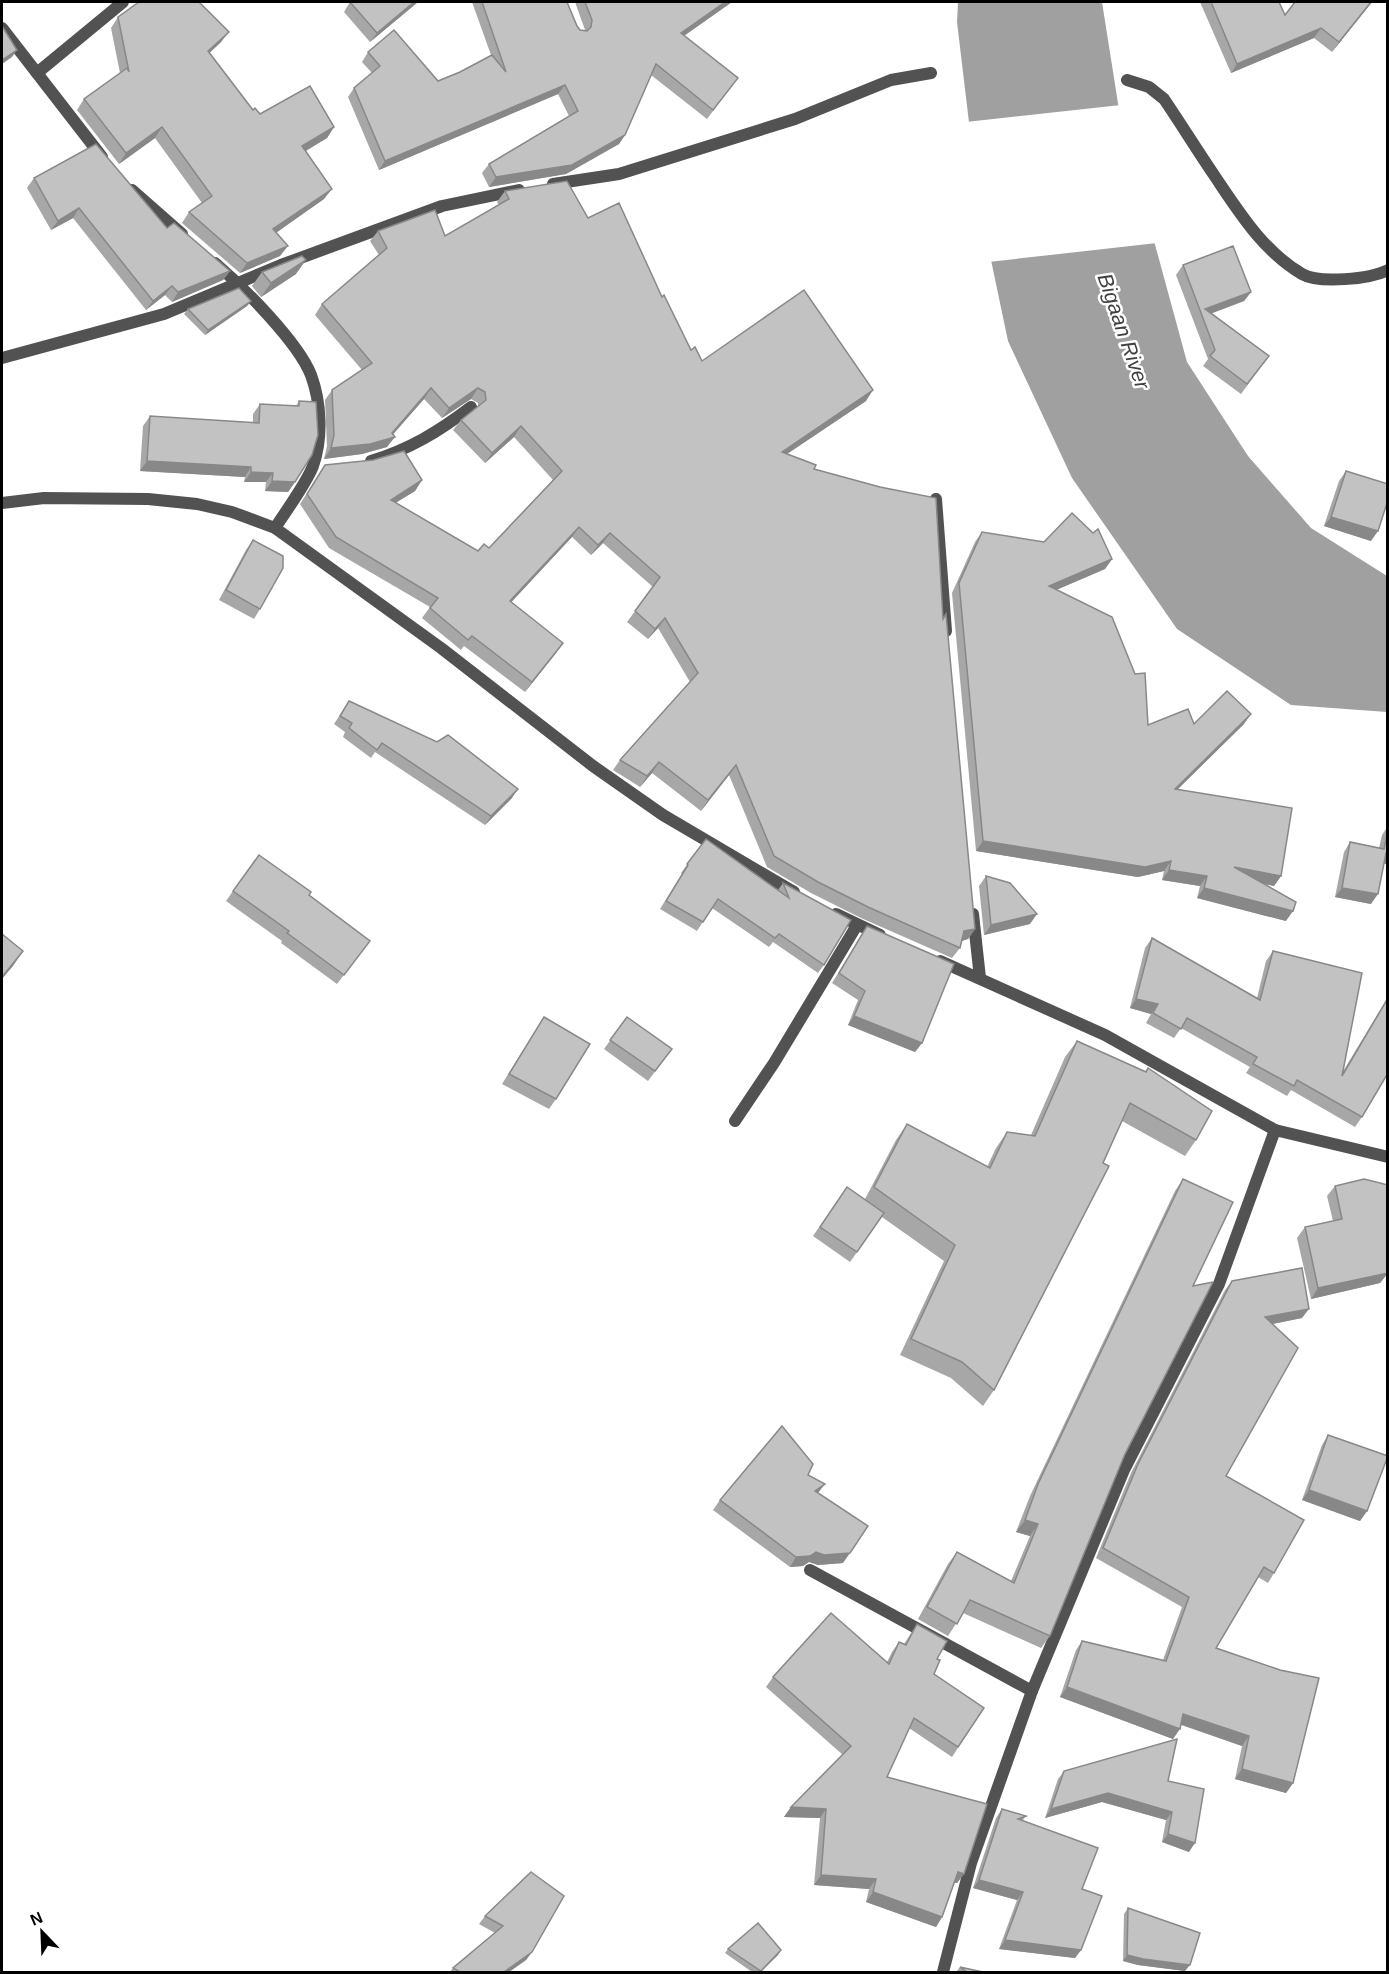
<svg xmlns="http://www.w3.org/2000/svg" width="1389" height="1974" font-family="Arial,sans-serif">
  <rect width="100%" height="100%" fill="#fff"/>
  <path fill="#a0a0a0" d="M958,2H1102L1120,116L1187,362L1248,456L1311,528L1387,576V712L1291,705L1177,629L1072,478L1008,341L978,198L957,22Z"/>
  <path fill="#fff" d="M1121,105L1157,243L988,262L976,198L966,122Z"/>
  <g fill="none" stroke-linecap="round" stroke-linejoin="round">
    <g stroke="#525252" stroke-width="12">
      <path d="M2,28L102,157"/>
      <path d="M37,73L123,2"/>
      <path d="M1127,80L1149,87L1164,99C1181,124 1197,150 1214,175C1239,212 1263,251 1302,274C1319,284 1370,279 1388,270"/>
      <path d="M553,184L619,174L795,119L891,80L931,73"/>
      <path d="M132,190L182,234"/>
      <path d="M215,263C243,287 298,342 311,375C321,402 323,438 313,466C306,484 286,511 275,528"/>
      <path d="M2,358L164,314L281,265L442,206L519,190"/>
      <path d="M371,461C410,449 438,432 471,407"/>
      <path d="M936,499L946,631"/>
      <path d="M2,503L44,498L148,499L197,504L232,512L275,528L441,648L593,766L663,815L794,892"/>
      <path d="M836,914L880,935"/>
      <path d="M973,914L980,978"/>
      <path d="M940,961L1105,1035L1275,1130L1388,1157"/>
      <path d="M735,1121L774,1063L857,925"/>
      <path d="M810,1570L1032,1691"/>
      <path d="M943,1972L971,1863L1032,1691L1124,1470L1219,1284L1275,1130"/>
    </g>
  </g>
  <g fill="#a7a7a7">
    <path d="M350,2H418L370,42L344,12Z"/>
    <path d="M472,2H567L577,26L580,30H585L575,2H732L684,36L738,78L707,119L651,75L625,135L619,144L566,174L489,187L482,173L489,164L569,116L558,94L379,170L348,97L354,88L372,73L362,62L368,52L438,81L460,72L491,55Z"/>
    <path d="M1200,2H1279L1285,15L1295,2H1372L1332,52L1314,38L1231,73Z"/>
    <path d="M118,17L221,42L209,53L253,110L260,114L334,127L327,138L306,151L324,199L276,232L280,256L240,273L182,223L189,212L202,203L155,138L119,164L77,110L84,99L120,73L111,28Z"/>
    <path d="M34,178L167,228L230,271L223,280L172,302L165,295L146,310L73,218L51,230L27,188Z"/>
    <path d="M505,191L588,218L662,297L691,350L702,361L866,401L787,454L814,469L943,617L946,614L975,929L968,939L962,941L960,948L952,958L861,918L811,893L767,867L729,775L701,811L652,773L640,787L613,770L620,760L690,682L658,628L648,639L627,622L653,587L603,543L591,555L572,537L511,602L556,653L525,692L464,646L461,650L422,618L430,607L329,548L300,504L325,465L422,480L415,491L395,503L478,551L489,548L553,480L514,437L485,463L453,430L461,420L478,406V403L471,399L442,418L424,399L393,434L387,447L362,454L324,459L327,446L325,400L332,390L362,370L315,315L322,304L379,255L370,241L378,231L445,236L499,205L497,202Z"/>
    <path d="M1183,265L1251,292L1244,301L1212,313L1269,356L1241,394L1203,366L1208,359L1176,275Z"/>
    <path d="M262,272L296,274L261,297L252,286Z"/>
    <path d="M251,301L247,306L205,335L184,314L188,309Z"/>
    <path d="M299,401L295,482L288,492L265,491L266,482H244L245,477L140,471L143,426L150,416L253,423V414L260,404L296,406Z"/>
    <path d="M1346,471L1371,541L1324,526L1339,481Z"/>
    <path d="M982,532L1112,559L1105,569L1056,590L1148,725L1244,724L1177,789L1281,876L1274,886L1265,884L1286,921L1197,898L1200,886L1162,880L1164,871L1138,877L976,851L952,593L975,542Z"/>
    <path d="M253,540L260,609L254,619L219,600L246,550Z"/>
    <path d="M349,701L512,798L485,825L375,752L371,758L343,737L345,732L334,724Z"/>
    <path d="M1388,826V864H1384L1371,904L1335,897L1344,852L1350,842L1379,848L1382,835Z"/>
    <path d="M706,839L778,890L783,883L824,965L818,973L773,942L769,947L712,908L697,931L660,909L682,874L681,873Z"/>
    <path d="M986,876L1030,924L984,935L979,886Z"/>
    <path d="M233,891L309,895L363,950L337,984L281,943L282,941L226,901Z"/>
    <path d="M867,926L922,1043L915,1052L848,1025L858,1000L832,983Z"/>
    <path d="M1152,938L1257,998L1266,961L1273,951L1342,1073L1388,997V1073L1362,1117L1355,1127L1291,1090L1287,1096L1246,1073L1250,1067L1181,1028L1174,1038L1146,1023L1151,1014L1130,1008L1145,948Z"/>
    <path d="M544,1017L556,1099L549,1109L502,1084Z"/>
    <path d="M627,1017L672,1049L648,1081L604,1049Z"/>
    <path d="M1077,1041L1145,1071L1148,1068L1196,1140L1185,1156L1122,1121L994,1390L983,1406L951,1378L900,1355L944,1261L882,1217L850,1262L813,1236L847,1187L865,1199L896,1140L907,1124L987,1167L996,1148L1007,1132L1031,1135L1065,1057Z"/>
    <path d="M1183,1179L1193,1286L1125,1454L1050,1636L1041,1648L963,1613L948,1636L918,1619L948,1564L957,1552L1011,1581L1030,1536L1016,1532L1030,1496L1175,1191Z"/>
    <path d="M1388,1185V1273L1380,1283L1311,1299L1297,1238L1305,1227L1333,1221L1327,1196L1335,1186Z"/>
    <path d="M1232,1281L1302,1318L1272,1324L1226,1476L1274,1573L1268,1583L1258,1577L1216,1648L1293,1783L1286,1793L1235,1779L1242,1746L1181,1725L1173,1739L1060,1697L1076,1650L1082,1641L1163,1660L1182,1607L1096,1558L1131,1473L1225,1290Z"/>
    <path d="M1328,1435L1367,1511L1360,1521L1302,1500L1322,1445Z"/>
    <path d="M808,1475L818,1493L843,1563L818,1565L809,1562L803,1566L790,1567L713,1510L720,1500Z"/>
    <path d="M917,1624L937,1659L934,1674L984,1708L952,1757L909,1728L887,1777L964,1874L957,1883L954,1882L942,1917L936,1927L866,1902L869,1889L814,1885L820,1818L784,1817L791,1807L843,1755L766,1687L773,1677L887,1662L892,1652L899,1642L904,1644Z"/>
    <path d="M1064,1771L1168,1781L1189,1852L1162,1842L1166,1820L1102,1802L1045,1818L1058,1779Z"/>
    <path d="M1002,1809L1026,1816L1023,1820L1082,1889L1081,1950L1075,1958L999,1949L1017,1900L973,1888L996,1818Z"/>
    <path d="M531,1872L532,1952L526,1960L509,1972H450L453,1968L495,1933L479,1924L485,1916Z"/>
    <path d="M1128,1908L1185,1971L1138,1965L1123,1961L1124,1914Z"/>
    <path d="M728,1949L778,1955L761,1972H752L725,1953Z"/>
    <path d="M960,1967L983,1972H956Z"/>
  </g>
  <g fill="#888">
    <path d="M414,2H418L370,42L377,33Z"/>
    <path d="M725,2H732L675,42L681,33Z"/>
    <path d="M1371,2H1372L1332,52L1339,42Z"/>
    <path d="M1321,28L1314,38L1231,73L1237,64Z"/>
    <path d="M229,32L221,42L200,62L208,51Z"/>
    <path d="M17,50L12,57L2,64V60Z"/>
    <path d="M565,85L558,94L379,170L385,161Z"/>
    <path d="M162,127L155,138L119,164L126,153Z"/>
    <path d="M334,127L327,138L295,157L302,146Z"/>
    <path d="M625,135L619,144L566,174L489,187L496,177Z"/>
    <path d="M332,189L324,199L266,240L273,229Z"/>
    <path d="M79,208L73,218L51,230L58,221Z"/>
    <path d="M288,246L280,256L240,273L247,263Z"/>
    <path d="M306,260L296,274L261,297L271,283Z"/>
    <path d="M230,271L223,280L172,302L178,292Z"/>
    <path d="M172,286L165,295L146,310L153,301Z"/>
    <path d="M1251,292L1244,301L1202,317L1205,309Z"/>
    <path d="M251,301L247,306L205,335L208,330Z"/>
    <path d="M431,388L424,399L389,439L395,437L387,447L362,454L324,459L331,448L392,433Z"/>
    <path d="M478,388L471,399L442,418L449,408Z"/>
    <path d="M873,390L866,401L775,462L782,452Z"/>
    <path d="M521,426L514,437L485,463L492,453Z"/>
    <path d="M147,461L251,467L245,477L140,471Z"/>
    <path d="M251,472L273,473L266,482H244Z"/>
    <path d="M422,480L415,491L384,510L391,500Z"/>
    <path d="M272,481L295,482L288,492L265,491Z"/>
    <path d="M1331,517L1378,531L1371,541L1324,526Z"/>
    <path d="M579,527L572,537L503,611L510,601Z"/>
    <path d="M610,533L603,543L591,555L598,545Z"/>
    <path d="M1112,559L1105,569L1042,596L1049,586Z"/>
    <path d="M665,618L658,628L648,639L655,629Z"/>
    <path d="M563,643L556,653L525,692L532,682Z"/>
    <path d="M1251,714L1244,724L1168,799L1175,789Z"/>
    <path d="M659,762L652,773L640,787L647,776Z"/>
    <path d="M736,765L729,775L701,811L708,800Z"/>
    <path d="M518,789L512,798L485,825L491,816Z"/>
    <path d="M983,841L1171,861L1164,871L1138,877L976,851Z"/>
    <path d="M1386,853L1388,854V864L1379,863Z"/>
    <path d="M1234,867L1281,876L1274,886L1227,877Z"/>
    <path d="M1169,870L1207,876L1200,886L1162,880Z"/>
    <path d="M1204,888L1293,911L1286,921L1197,898Z"/>
    <path d="M1342,888L1378,894L1371,904L1335,897Z"/>
    <path d="M1037,914L1030,924L984,935L991,925Z"/>
    <path d="M975,929L968,939L957,942L964,931Z"/>
    <path d="M23,951L13,966L2,979V977Z"/>
    <path d="M1136,999L1158,1004L1151,1014L1130,1008Z"/>
    <path d="M854,1016L922,1043L915,1052L848,1025Z"/>
    <path d="M1388,1273L1380,1283L1311,1299L1318,1288Z"/>
    <path d="M1309,1309L1302,1318L1258,1327L1265,1317Z"/>
    <path d="M825,1484L818,1493L815,1491Z"/>
    <path d="M1309,1490L1367,1511L1360,1521L1302,1500Z"/>
    <path d="M1025,1520L1038,1524L1030,1536L1016,1532Z"/>
    <path d="M816,1552L850,1553L843,1563L818,1565L809,1562L803,1566L790,1567L796,1557Z"/>
    <path d="M1067,1687L1180,1729L1173,1739L1060,1697Z"/>
    <path d="M1183,1714L1249,1736L1242,1746L1177,1723Z"/>
    <path d="M1242,1769L1293,1783L1286,1793L1235,1779Z"/>
    <path d="M1108,1793L1172,1812L1166,1820L1102,1802L1045,1818L1051,1809Z"/>
    <path d="M791,1807L826,1809L820,1818L784,1817Z"/>
    <path d="M1168,1834L1195,1843L1189,1852L1162,1842Z"/>
    <path d="M958,1872L964,1874L957,1883L951,1882Z"/>
    <path d="M821,1875L876,1879L869,1889L814,1885Z"/>
    <path d="M979,1880L1023,1892L1017,1900L973,1888Z"/>
    <path d="M873,1892L942,1917L936,1927L866,1902Z"/>
    <path d="M1005,1940L1081,1950L1075,1958L999,1949Z"/>
    <path d="M781,1950L778,1955L760,1972Z"/>
    <path d="M532,1952L526,1960L509,1972H504Z"/>
    <path d="M1127,1955L1190,1965L1185,1971L1138,1965L1123,1961Z"/>
  </g>
  <g fill="#c2c2c2" stroke="#888" stroke-width="1.5">
    <path d="M139,2H199L229,32L208,51L253,110L255,108L260,114L310,86L334,127L302,146L332,189L273,229L288,246L247,263L189,212L212,196L162,127L126,153L84,99L127,68L129,72L118,17Z"/>
    <path d="M350,2H414L377,33Z"/>
    <path d="M482,2H567L577,26L580,30L587,31L591,27L592,20L585,2H725L681,33L738,78L713,110L656,64L625,135L572,165L496,177L489,164L578,111L565,85L385,161L354,88L380,66L368,52L394,30L438,81L460,72L492,55L506,72Z"/>
    <path d="M1211,2H1279L1285,15L1295,2H1371L1339,42L1321,28L1237,64Z"/>
    <path d="M2,26L17,50L2,60Z"/>
    <path d="M96,144L167,228L174,223L230,271L178,292L172,286L153,301L79,208L58,221L34,178Z"/>
    <path d="M567,181L588,218L619,203L662,297L664,295L691,350L695,347L702,361L804,290L873,390L782,452L816,465L814,469L880,487L936,498L943,619L946,614L975,929L964,931L960,948L868,907L818,882L774,856L736,765L708,800L659,762L647,776L620,760L698,673L665,618L655,629L635,611L660,577L610,533L598,545L579,527L510,601L563,643L532,682L472,636L468,640L430,608L438,598L336,537L307,494L325,465L373,460L404,451L422,480L391,500L478,551L484,544L489,548L562,471L521,426L492,453L461,420L486,400L485,392L478,388L449,408L431,388L392,433L395,437L370,444L331,448L334,435L332,390L372,363L322,304L387,248L378,231L435,210L445,236L509,199L505,191Z"/>
    <path d="M1233,246L1251,292L1205,309L1269,356L1247,384L1210,356L1215,350L1183,265Z"/>
    <path d="M302,256L306,260L271,283L262,272Z"/>
    <path d="M239,288L251,301L208,330L188,309Z"/>
    <path d="M299,401L316,402L318,435L312,455L295,482L272,481L273,473L251,472V467L147,461L150,416L259,423L260,404L299,406Z"/>
    <path d="M1346,471L1388,484V500L1378,531L1331,517Z"/>
    <path d="M1072,513L1093,533L1098,529L1112,559L1049,586L1112,617L1135,674L1145,673L1148,725L1188,709L1194,724L1227,691L1251,714L1175,789L1292,808L1281,876L1234,867L1296,902L1293,911L1204,888L1207,876L1169,870L1171,861L1145,867L983,841L959,583L982,532L1044,542Z"/>
    <path d="M253,540L283,556V568L260,609L226,590Z"/>
    <path d="M349,701L437,742L448,735L518,789L491,816L382,743L377,750L349,728L352,723L340,716Z"/>
    <path d="M1388,830V854L1386,853L1378,894L1342,888L1350,842L1384,849Z"/>
    <path d="M706,839L789,898L783,883L851,920L824,965L779,934L775,938L718,899L703,922L666,901L688,865L687,864Z"/>
    <path d="M259,855L311,892L309,895L370,941L344,975L287,933L289,931L233,891Z"/>
    <path d="M986,876L1010,883L1037,914L991,925Z"/>
    <path d="M867,926L954,964L922,1043L854,1016L865,991L839,973Z"/>
    <path d="M2,934L23,951L2,977Z"/>
    <path d="M1152,938L1260,1000L1273,951L1362,973L1342,1076L1388,998V1073L1362,1117L1297,1080L1294,1086L1253,1064L1257,1057L1187,1018L1181,1029L1153,1013L1158,1004L1136,999Z"/>
    <path d="M544,1017L590,1044L556,1099L509,1074Z"/>
    <path d="M627,1017L672,1049L655,1071L610,1040Z"/>
    <path d="M1077,1041L1146,1072L1148,1068L1212,1111L1196,1140L1130,1103L1103,1163L1109,1166L994,1390L962,1362L911,1339L955,1245L874,1187L907,1124L990,1168L1007,1132L1035,1136Z"/>
    <path d="M1183,1179L1233,1202L1193,1286L1213,1282L1125,1454L1050,1636L970,1600L957,1624L927,1607L957,1552L1014,1583L1038,1524L1025,1520L1038,1484Z"/>
    <path d="M1364,1179L1388,1185V1273L1318,1288L1305,1227L1342,1219L1335,1186Z"/>
    <path d="M847,1187L884,1213L857,1252L820,1227Z"/>
    <path d="M1302,1268L1309,1309L1265,1317L1298,1348L1226,1476L1304,1520L1274,1573L1264,1567L1216,1648L1280,1670L1319,1678L1293,1783L1242,1769L1249,1736L1183,1714L1180,1729L1067,1687L1082,1641L1166,1661L1189,1597L1103,1548L1138,1464L1232,1281Z"/>
    <path d="M782,1426L813,1464L808,1475L825,1484L815,1491L868,1526L850,1553L824,1555L816,1552L810,1556L796,1557L720,1500Z"/>
    <path d="M1328,1435L1388,1456L1367,1511L1309,1490Z"/>
    <path d="M831,1613L889,1664L899,1642L906,1645L917,1624L947,1641L937,1659L940,1660L934,1674L984,1708L958,1747L914,1718L887,1777L987,1804L964,1874L958,1872L942,1917L873,1892L876,1879L821,1875L826,1809L791,1807L851,1746L773,1677Z"/>
    <path d="M1177,1739L1168,1781L1204,1789L1195,1843L1168,1834L1172,1812L1108,1793L1051,1809L1064,1771Z"/>
    <path d="M1002,1809L1026,1816L1018,1819L1098,1848L1082,1889L1102,1896L1081,1950L1005,1940L1023,1892L979,1880Z"/>
    <path d="M531,1872L564,1896L532,1952L504,1972H460L453,1968L503,1926L485,1916Z"/>
    <path d="M1128,1908L1200,1933L1190,1965L1143,1959L1127,1955Z"/>
    <path d="M758,1923L781,1950L761,1971L728,1949Z"/>
    <path d="M960,1967L983,1972H967Z"/>
  </g>
  <g text-anchor="middle" dominant-baseline="central" stroke-width="5" stroke-linejoin="round" paint-order="stroke">
    <g font-size="21" font-style="italic" fill="#414141" stroke="#fff">
      <text transform="translate(1124 331) rotate(71)">Bigaan River</text>
    </g>
  </g>
  <rect width="1389" height="1974" fill="none" stroke="#000000" stroke-width="6"/>
  <g transform="translate(42 1932) rotate(337)" stroke="#ffffff" stroke-width="4.5" paint-order="stroke">
  <path d="M0-4.5L10 22L0 15L-10 22Z" fill="#000000"/>
  <text y="-9" font-size="16" font-weight="bold" text-anchor="middle" fill="#000000">N</text>
  </g>
</svg>
